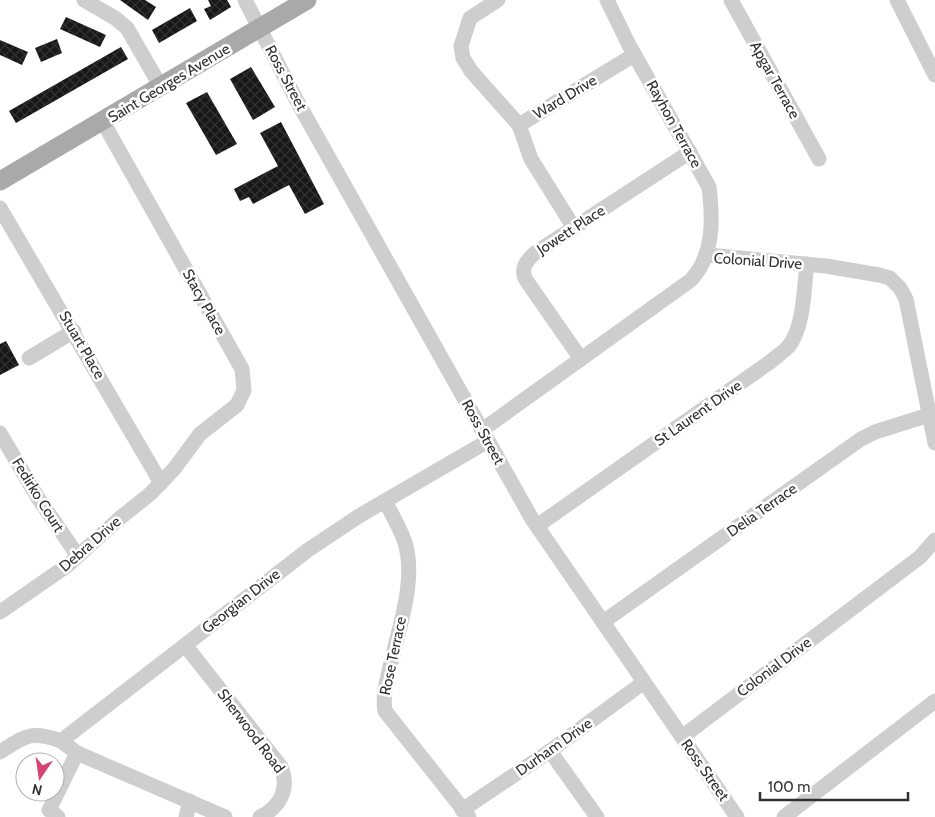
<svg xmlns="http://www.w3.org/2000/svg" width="935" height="817" font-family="Cabin,sans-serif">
  <defs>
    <pattern id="building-cross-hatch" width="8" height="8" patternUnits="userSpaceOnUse" patternTransform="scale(1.25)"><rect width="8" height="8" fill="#181818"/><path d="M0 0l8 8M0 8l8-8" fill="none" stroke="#313131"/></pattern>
  </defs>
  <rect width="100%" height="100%" fill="#fff"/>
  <g fill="url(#building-cross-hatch)">
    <path d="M120,0H145L156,7L148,20Z"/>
    <path d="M208,0H227L231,7L210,20L204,9L211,6Z"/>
    <path d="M190,8L197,21L159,43L152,30Z"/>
    <path d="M66,17L106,35L100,47L60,29Z"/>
    <path d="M57,39L62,53L41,62L35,48Z"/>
    <path d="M0,40L28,52L22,65L0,55Z"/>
    <path d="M121,47L128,59L16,123L9,111Z"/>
    <path d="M251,67L275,107L253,120L230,79Z"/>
    <path d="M207,92L237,144L216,155L186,103Z"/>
    <path d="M281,122L324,204L305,214L289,185L253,204L249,197L240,201L234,189L278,166L260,133Z"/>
    <path d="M6,341L19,365L0,375V344Z"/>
  </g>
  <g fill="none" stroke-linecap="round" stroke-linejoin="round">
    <g stroke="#cecece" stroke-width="15">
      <path d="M84,0L115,18L127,28L161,87"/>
      <path d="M245,0L297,101L532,519L737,817"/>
      <path d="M498,0L470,18L461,46L463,58L471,71L519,125L531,159L574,228"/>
      <path d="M731,0L819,159"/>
      <path d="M897,0L935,75"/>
      <path d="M519,125L634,55"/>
      <path d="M0,208L161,483"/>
      <path d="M708,255L826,266L879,275L890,278L900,288L906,299L935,443"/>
      <path d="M29,358L74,331"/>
      <path d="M581,359L526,280C520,269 526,261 535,253L690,152"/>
      <path d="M482,430L691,280C714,255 713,220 709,187L629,45L607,0"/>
      <path d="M0,433L38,498L78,556"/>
      <path d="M385,501C392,515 402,531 406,546C415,582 400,624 392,659C388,676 382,694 385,711L469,817"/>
      <path d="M537,526L770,362C776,357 783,352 788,347C804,329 804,287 807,264"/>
      <path d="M0,612L68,565L120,518L150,494L174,469L200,434L237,405L244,390L242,369L103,122"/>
      <path d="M603,622L861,439L875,432L929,415"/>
      <path d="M185,645L281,767C290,789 280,807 260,817"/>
      <path d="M682,737L920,557L935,540"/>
      <path d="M61,741L77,753L225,817"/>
      <path d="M550,751L597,817"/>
      <path d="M0,752C25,736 31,730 61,741L308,550L359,516L488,441"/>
      <path d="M462,810L550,751L644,682"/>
      <path d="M58,817L49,810L77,753"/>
      <path d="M186,817L190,801"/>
      <path d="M784,817L935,701"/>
    </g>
    <path stroke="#a9a9a9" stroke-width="19" d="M0,181L307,0"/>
  </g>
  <g text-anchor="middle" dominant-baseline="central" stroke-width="5" stroke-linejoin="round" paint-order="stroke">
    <g font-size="15" fill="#313131" stroke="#fff">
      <text transform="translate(286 78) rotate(62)">Ross Street</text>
      <text transform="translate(775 80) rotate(61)">Apgar Terrace</text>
      <text transform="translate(169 83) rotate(-31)">Saint Georges Avenue</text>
      <text transform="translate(565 97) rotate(-31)">Ward Drive</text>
      <text transform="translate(674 124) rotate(61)">Rayhon Terrace</text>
      <text transform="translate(571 230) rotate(-33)">Jowett Place</text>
      <text transform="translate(758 261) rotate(4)">Colonial Drive</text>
      <text transform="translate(204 302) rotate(61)">Stacy Place</text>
      <text transform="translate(82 345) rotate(60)">Stuart Place</text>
      <text transform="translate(698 413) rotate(-35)">St Laurent Drive</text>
      <text transform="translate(483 432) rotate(61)">Ross Street</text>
      <text transform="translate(38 495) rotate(58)">Fedirko Court</text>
      <text transform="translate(762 510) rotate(-35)">Delia Terrace</text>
      <text transform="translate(90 544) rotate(-41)">Debra Drive</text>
      <text transform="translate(241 601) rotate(-38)">Georgian Drive</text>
      <text transform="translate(393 656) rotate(-78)">Rose Terrace</text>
      <text transform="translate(774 667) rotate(-37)">Colonial Drive</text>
      <text transform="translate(251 731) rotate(53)">Sherwood Road</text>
      <text transform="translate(554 747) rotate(-35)">Durham Drive</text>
      <text transform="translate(705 770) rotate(55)">Ross Street</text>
    </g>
  </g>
  <g transform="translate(40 777) rotate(193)"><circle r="24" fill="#ffffff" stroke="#adadad"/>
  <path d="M0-4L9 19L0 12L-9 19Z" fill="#d64572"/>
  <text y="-8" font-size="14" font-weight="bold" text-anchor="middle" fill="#313131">N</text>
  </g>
  <path d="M760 792v8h148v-8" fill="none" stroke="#313131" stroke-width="2.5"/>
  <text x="768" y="792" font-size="15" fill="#313131" stroke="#ffffff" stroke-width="4" paint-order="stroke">100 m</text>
</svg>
